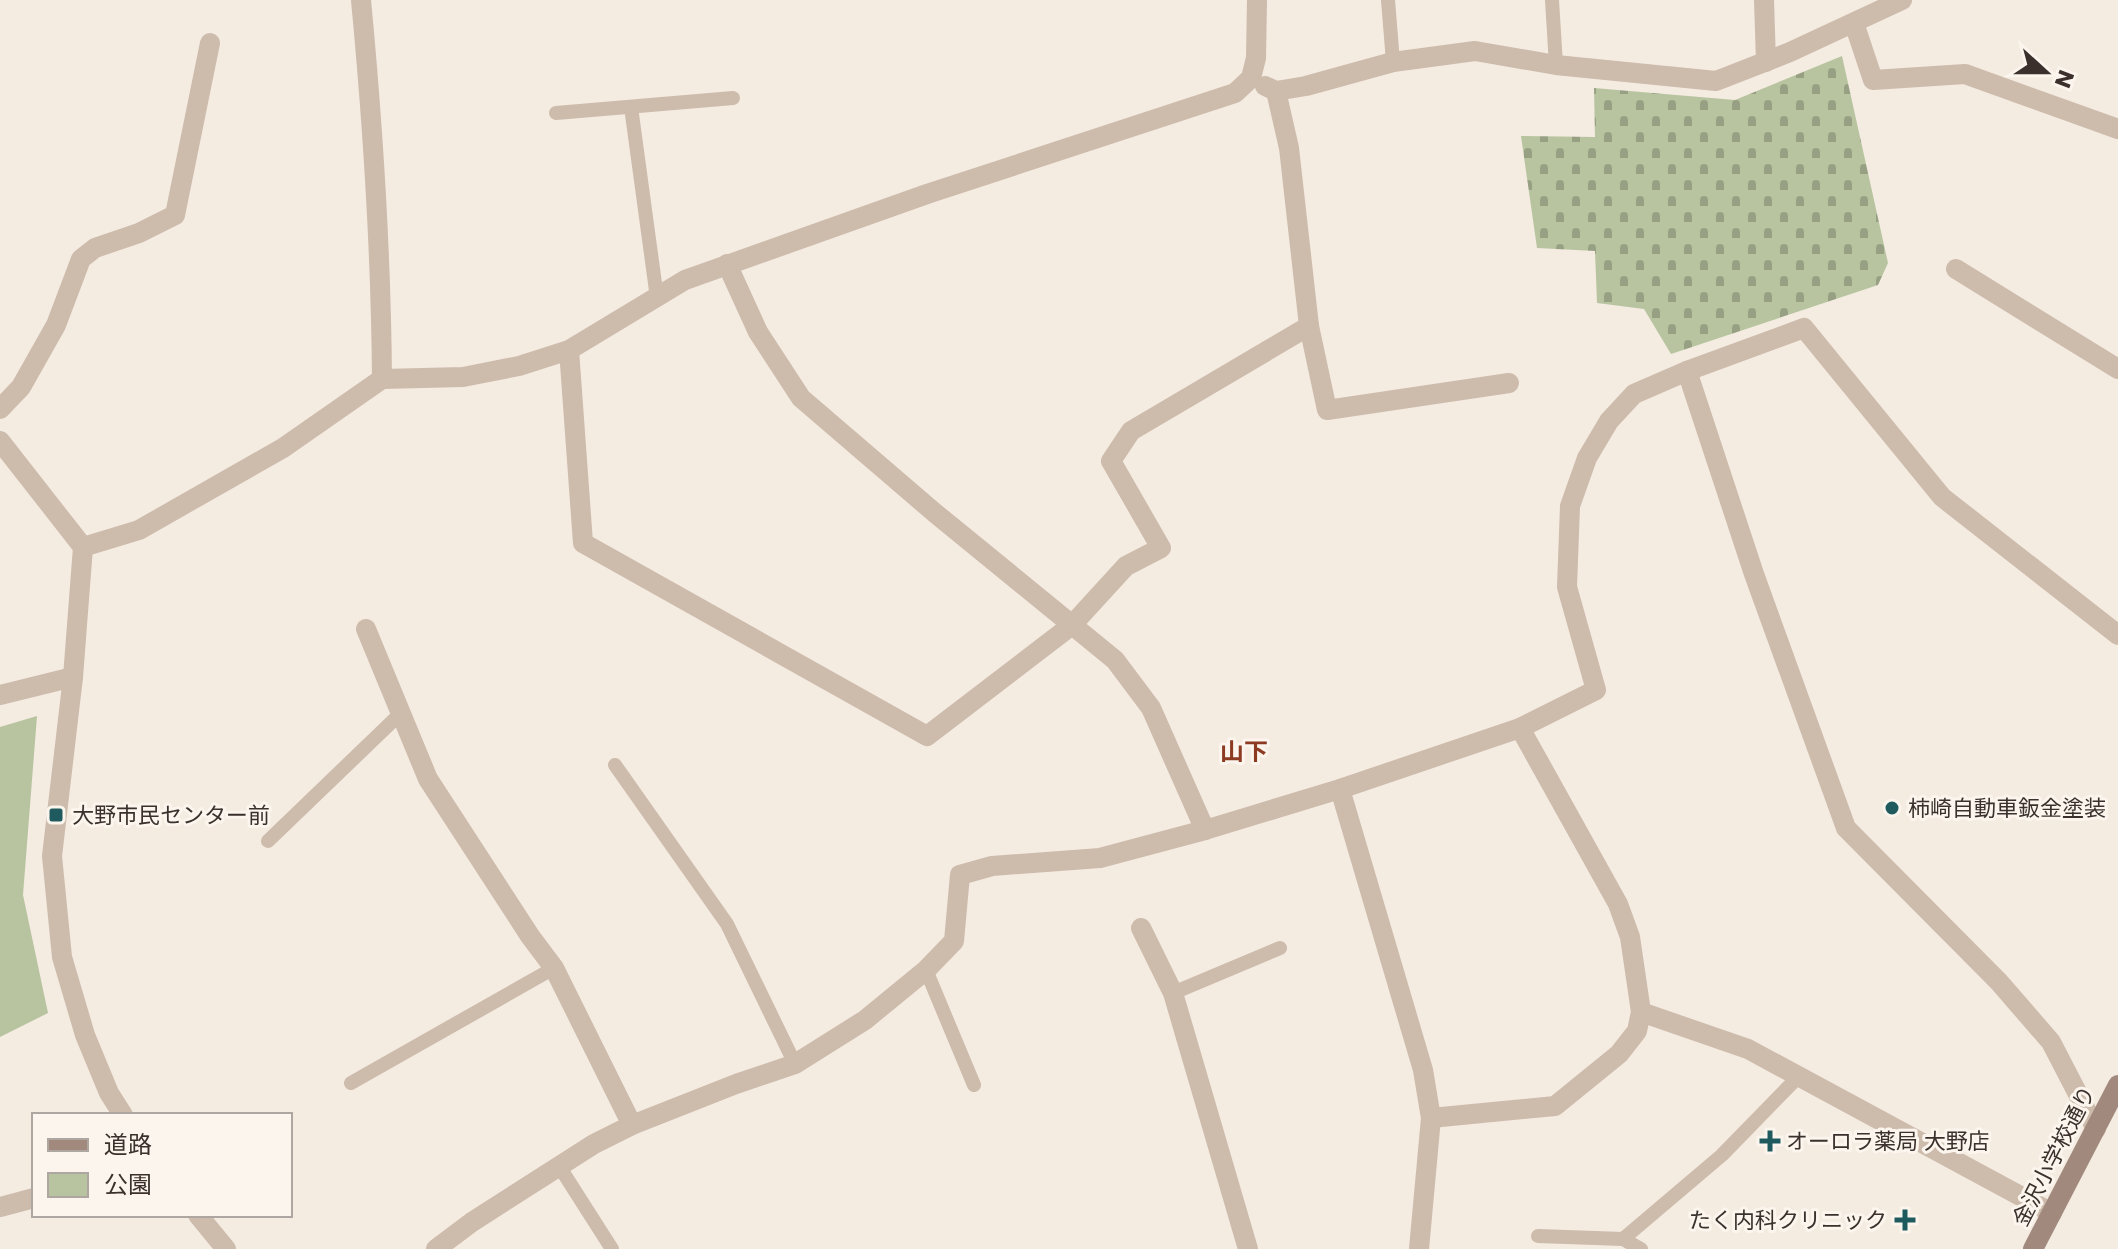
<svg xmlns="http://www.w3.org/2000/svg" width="2118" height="1249" font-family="Poppins,'Noto Sans JP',sans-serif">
  <defs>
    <pattern id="cemetery-stones" width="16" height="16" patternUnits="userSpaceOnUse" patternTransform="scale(2)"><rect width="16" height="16" fill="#b8c4a0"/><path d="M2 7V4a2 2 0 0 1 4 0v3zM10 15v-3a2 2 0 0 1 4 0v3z" fill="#97a083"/></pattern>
  </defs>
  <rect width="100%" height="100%" fill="#f4ebe1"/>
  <path fill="url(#cemetery-stones)" d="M1842,56L1888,263L1878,285L1671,354L1644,309L1597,303L1595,251L1537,248L1521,136L1595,137L1594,88L1735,100Z"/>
  <path fill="#b8c4a0" d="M37,716L23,895L48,1013L0,1037V727Z"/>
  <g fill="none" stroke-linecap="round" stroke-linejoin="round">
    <g stroke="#cdbbac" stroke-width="14">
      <path d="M1388,0L1393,62"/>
      <path d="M1552,0L1556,65"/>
      <path d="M631,107L657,298"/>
      <path d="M556,113L733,98"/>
      <path d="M615,765L727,924L795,1064"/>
      <path d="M268,841L401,713"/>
      <path d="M926,970L974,1085"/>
      <path d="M1173,993L1280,948"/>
      <path d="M351,1083L554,968"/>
      <path d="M559,1166L612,1249"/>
      <path d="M1538,1236L1623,1239L1722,1155L1799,1076"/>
      <path d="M1623,1239L1641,1249"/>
    </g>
    <g stroke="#cdbbac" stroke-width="20">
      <path d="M361,0C373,126 381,252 382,379"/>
      <path d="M1764,0L1766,62"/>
      <path d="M1854,23L1873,80L1965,74L2118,129"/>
      <path d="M1265,86L1276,91L1306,86L1393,62L1475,51L1556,65L1716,81L1790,52L1902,0"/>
      <path d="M727,264L758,332L801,398L935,513L1115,660L1151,708L1205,830"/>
      <path d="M1956,269L2118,369"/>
      <path d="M1309,326L1327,410L1509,383"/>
      <path d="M569,350L583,543L927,736L1072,625L1126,566L1161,548L1111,461L1131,431L1309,326L1289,148L1276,91"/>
      <path d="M0,409L21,387L56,325L81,259L95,248L139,233L175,215L210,43"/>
      <path d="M0,441L83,547L73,677L52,856L62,957L85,1035L109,1093L123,1115"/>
      <path d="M83,547L139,530L283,448L382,379L463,377L519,366L569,350L685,280L927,194L1235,93L1251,78L1256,58L1257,0"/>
      <path d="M366,629L428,779L530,936L554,968L632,1125"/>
      <path d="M0,695L73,677"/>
      <path d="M1340,789L1520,728L1596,690L1567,587L1570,506L1587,458L1609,421L1634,394L1687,371"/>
      <path d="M1141,928L1173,993L1248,1249"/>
      <path d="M1641,1012L1748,1049L2052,1213"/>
      <path d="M1431,1118L1555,1106L1619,1054L1637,1031L1641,1012L1630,937L1618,904L1520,728"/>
      <path d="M2096,1129L2051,1042L1999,982L1846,828L1754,574L1687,371L1804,328L1942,497L2118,635"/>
      <path d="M0,1207L34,1198"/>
      <path d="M198,1215L226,1249"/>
      <path d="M436,1249L472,1222L594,1144L632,1125L736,1084L795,1064L865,1020L926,970L954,941L960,875L992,866L1100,858L1205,830L1340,789L1423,1070L1431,1118L1419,1249"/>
    </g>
    <path stroke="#a18a7d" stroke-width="20" d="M2033,1249L2118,1085"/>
  </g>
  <g fill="#1f5a5e" stroke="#fbf5ee" stroke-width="3">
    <circle cx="1892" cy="808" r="8"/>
    <rect x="48" y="807" width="16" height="16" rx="4"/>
    <path d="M1766 1129h8v8h8v8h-8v8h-8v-8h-8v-8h8z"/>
    <path d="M1901 1208h8v8h8v8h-8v8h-8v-8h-8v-8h8z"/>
  </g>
  <g text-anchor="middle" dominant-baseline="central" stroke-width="6" stroke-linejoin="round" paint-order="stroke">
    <g font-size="22" fill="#3b302b" stroke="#fbf5ee" text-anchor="start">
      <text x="1908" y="808">柿崎自動車鈑金塗装</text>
      <text x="72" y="815">大野市民センター前</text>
      <text x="1786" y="1141">オーロラ薬局 大野店</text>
      <text x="1887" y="1220" text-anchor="end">たく内科クリニック</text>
    </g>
    <g font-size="22" fill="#3b302b" stroke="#fbf5ee">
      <text transform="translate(2054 1156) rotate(-63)">金沢小学校通り</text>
    </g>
    <g font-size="24" font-weight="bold" fill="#8c3b22" stroke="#fbf5ee">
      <text x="1244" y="751">山下</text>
    </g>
  </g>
  <rect x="32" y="1113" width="260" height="104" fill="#fbf5ee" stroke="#aea6a0" stroke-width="2"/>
  <rect x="48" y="1139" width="40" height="12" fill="#a18a7d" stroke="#aea6a0" stroke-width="2"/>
  <text x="104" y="1153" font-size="24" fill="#3b302b">道路</text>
  <rect x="48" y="1173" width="40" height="24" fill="#b8c4a0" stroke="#aea6a0" stroke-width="2"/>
  <text x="104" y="1193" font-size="24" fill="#3b302b">公園</text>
  <g transform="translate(2046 72) rotate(111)" stroke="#fbf5ee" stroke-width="6" paint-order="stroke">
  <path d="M0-6L14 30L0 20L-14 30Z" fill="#3b302b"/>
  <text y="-12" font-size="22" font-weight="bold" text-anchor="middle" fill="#3b302b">N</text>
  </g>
</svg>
